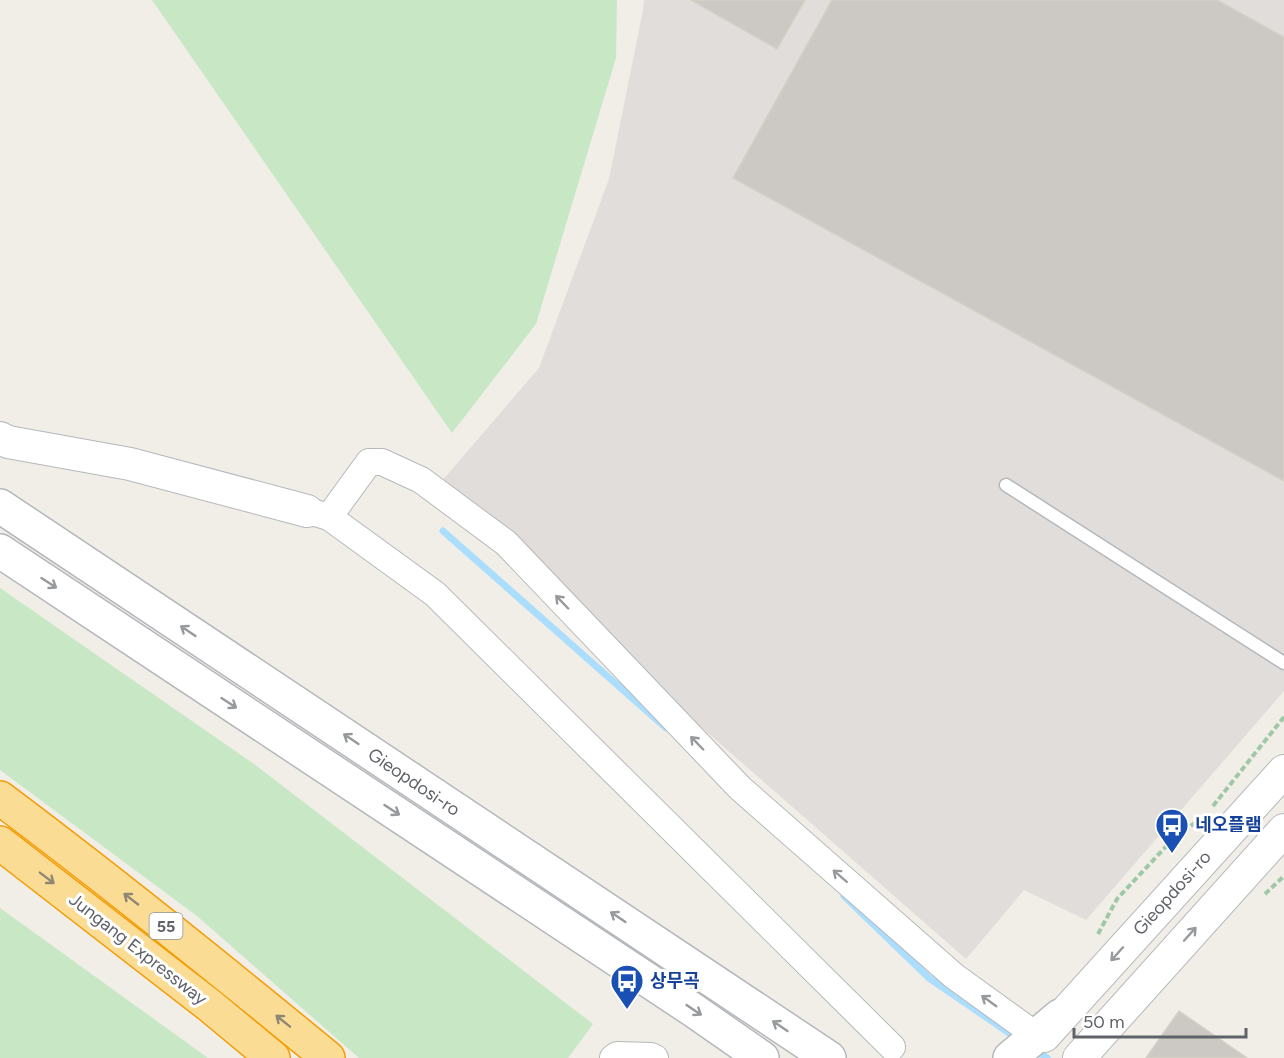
<svg xmlns="http://www.w3.org/2000/svg" width="1284" height="1058" font-family="Figtree,'Noto Sans KR',sans-serif">
  <rect width="100%" height="100%" fill="#f1eee8"/>
  <path fill="#e0ddda" d="M644,0H1284V691L1086,920L1024,890L966,959L628,663L435,489L539,368L609,179L643,10Z"/>
  <g fill="#c7e7c5">
    <path d="M152,0H617L616,58L536,324L452,433Z"/>
    <path d="M0,588L254,764L593,1024L568,1058H359L197,916L0,770Z"/>
    <path d="M0,908L208,1058H0Z"/>
  </g>
  <g fill="none" stroke-linecap="round" stroke-linejoin="round">
    <g stroke="#abdefd" stroke-width="7">
      <path d="M443,531L666,728"/>
      <path d="M844,896L929,978L1018,1039"/>
      <path d="M1035,1050L1047,1058"/>
    </g>
  </g>
  <g fill="#ccc9c5" stroke="#d5d0c6" stroke-width="1.5">
    <path d="M691,0H805L777,49Z"/>
    <path d="M832,0H1217L1284,37V481L733,178Z"/>
    <path d="M1179,1011L1247,1058H1146Z"/>
  </g>
  <g fill="none" stroke-linecap="round" stroke-linejoin="round">
    <defs>
      <path id="service" d="M1006,485L1284,663"/>
      <g id="minor">
        <path d="M312,512L329,517L435,594L892,1047"/>
        <path d="M329,517L369,462H382L421,480L506,543L740,788L954,976L1037,1036"/>
        <path d="M613,1058L617,1055L651,1056L655,1058"/>
      </g>
      <g id="tertiary">
        <path d="M0,438L8,442L130,464L307,511"/>
        <path d="M1044,1036L1284,771"/>
        <path d="M1079,1058L1284,830"/>
      </g>
      <g id="secondary">
        <path d="M0,506L829,1058"/>
        <path d="M0,551L693,1010L762,1058"/>
        <path d="M1010,1058L1060,1016"/>
      </g>
      <g id="motorway">
        <path d="M0,798C112,882 220,969 328,1058"/>
        <path d="M0,843L209,1005L273,1058"/>
      </g>
    </defs>
    <use href="#service" stroke="#b5b8bc" stroke-width="15"/>
    <use href="#minor" stroke="#b5b8bc" stroke-width="28"/>
    <use href="#tertiary" stroke="#b5b8bc" stroke-width="34"/>
    <use href="#secondary" stroke="#b4b7bc" stroke-width="36"/>
    <use href="#motorway" stroke="#f39d05" stroke-width="36"/>
    <g stroke="#9fc8a8" stroke-width="4" stroke-dasharray="6 3" stroke-linecap="butt">
      <path d="M1213,806L1284,717"/>
      <path d="M1265,894L1284,876"/>
      <path d="M1098,934L1117,899L1173,839L1207,814"/>
    </g>
    <use href="#service" stroke="#fff" stroke-width="12"/>
    <use href="#minor" stroke="#fff" stroke-width="26"/>
    <use href="#tertiary" stroke="#fff" stroke-width="32"/>
    <use href="#secondary" stroke="#fff" stroke-width="33"/>
    <use href="#motorway" stroke="#fbdc95" stroke-width="33"/>
  </g>
  <defs><path id="oneway-shaft" d="M-6 0H5M1.5-3L5.5 0L1.5 3" fill="none" stroke-width="1.6" stroke-linecap="round" stroke-linejoin="round" transform="scale(1.5)"/></defs>
  <g stroke="#979a9d">
    <use href="#oneway-shaft" transform="translate(49 583) rotate(33)"/>
    <use href="#oneway-shaft" transform="translate(562 602) rotate(-134)"/>
    <use href="#oneway-shaft" transform="translate(188 631) rotate(-146)"/>
    <use href="#oneway-shaft" transform="translate(229 703) rotate(33)"/>
    <use href="#oneway-shaft" transform="translate(351 739) rotate(-146)"/>
    <use href="#oneway-shaft" transform="translate(697 743) rotate(-134)"/>
    <use href="#oneway-shaft" transform="translate(392 810) rotate(33)"/>
    <use href="#oneway-shaft" transform="translate(840 876) rotate(-139)"/>
    <use href="#oneway-shaft" transform="translate(618 917) rotate(-146)"/>
    <use href="#oneway-shaft" transform="translate(1190 934) rotate(-48)"/>
    <use href="#oneway-shaft" transform="translate(1117 954) rotate(132)"/>
    <use href="#oneway-shaft" transform="translate(989 1001) rotate(-144)"/>
    <use href="#oneway-shaft" transform="translate(694 1010) rotate(34)"/>
    <use href="#oneway-shaft" transform="translate(780 1026) rotate(-146)"/>
  </g>
  <g stroke="#8e8776">
    <use href="#oneway-shaft" transform="translate(47 878) rotate(37)"/>
    <use href="#oneway-shaft" transform="translate(131 899) rotate(-142)"/>
    <use href="#oneway-shaft" transform="translate(283 1021) rotate(-141)"/>
  </g>
  <defs>
    <symbol id="bus-pin" viewBox="-11 -11 22 30"><path d="M0 17L-7.5 6A9.5 9.5 0 1 1 7.5 6Z" fill="#1a4fb4" stroke="#fff"/><path d="M-5-6H5V4H4V6H2V4H-2V6H-4V4H-5ZM-3.5-4V0h7V-4ZM-3.5 1.2v1.5H-2V1.2ZM2 1.2v1.5H3.5V1.2Z" fill="#fff"/></symbol>
  </defs>
  <g fill-rule="evenodd">
    <use href="#bus-pin" x="1153" y="806" width="38" height="52"/>
    <use href="#bus-pin" x="608" y="962" width="38" height="52"/>
  </g>
  <g text-anchor="middle" dominant-baseline="central" stroke-width="6" stroke-linejoin="round" paint-order="stroke">
    <rect fill="#fff" stroke="#8f9295" stroke-width="1.5" x="149.5" y="913" width="33" height="26" rx="4.5"/>
    <g font-size="16" font-weight="bold" fill="#5f6368">
      <text x="166" y="926">55</text>
    </g>
    <g font-size="18" fill="#5f6368" stroke="#fff">
      <text transform="translate(414 782) rotate(34)">Gieopdosi-ro</text>
      <text transform="translate(1172 893) rotate(-48)">Gieopdosi-ro</text>
      <text transform="translate(138 949) rotate(38)">Jungang Expressway</text>
    </g>
    <g font-size="18" font-weight="bold" fill="#164399" stroke="#fff" text-anchor="start">
      <text x="1195" y="825">네오플램</text>
      <text x="650" y="981">상무곡</text>
    </g>
  </g>
  <path d="M1074 1028v9h172v-9" fill="none" stroke="#5f6368" stroke-width="3"/>
  <text x="1083" y="1028" font-size="18" fill="#5f6368" stroke="#ffffff" stroke-width="4.5" paint-order="stroke">50 m</text>
</svg>
